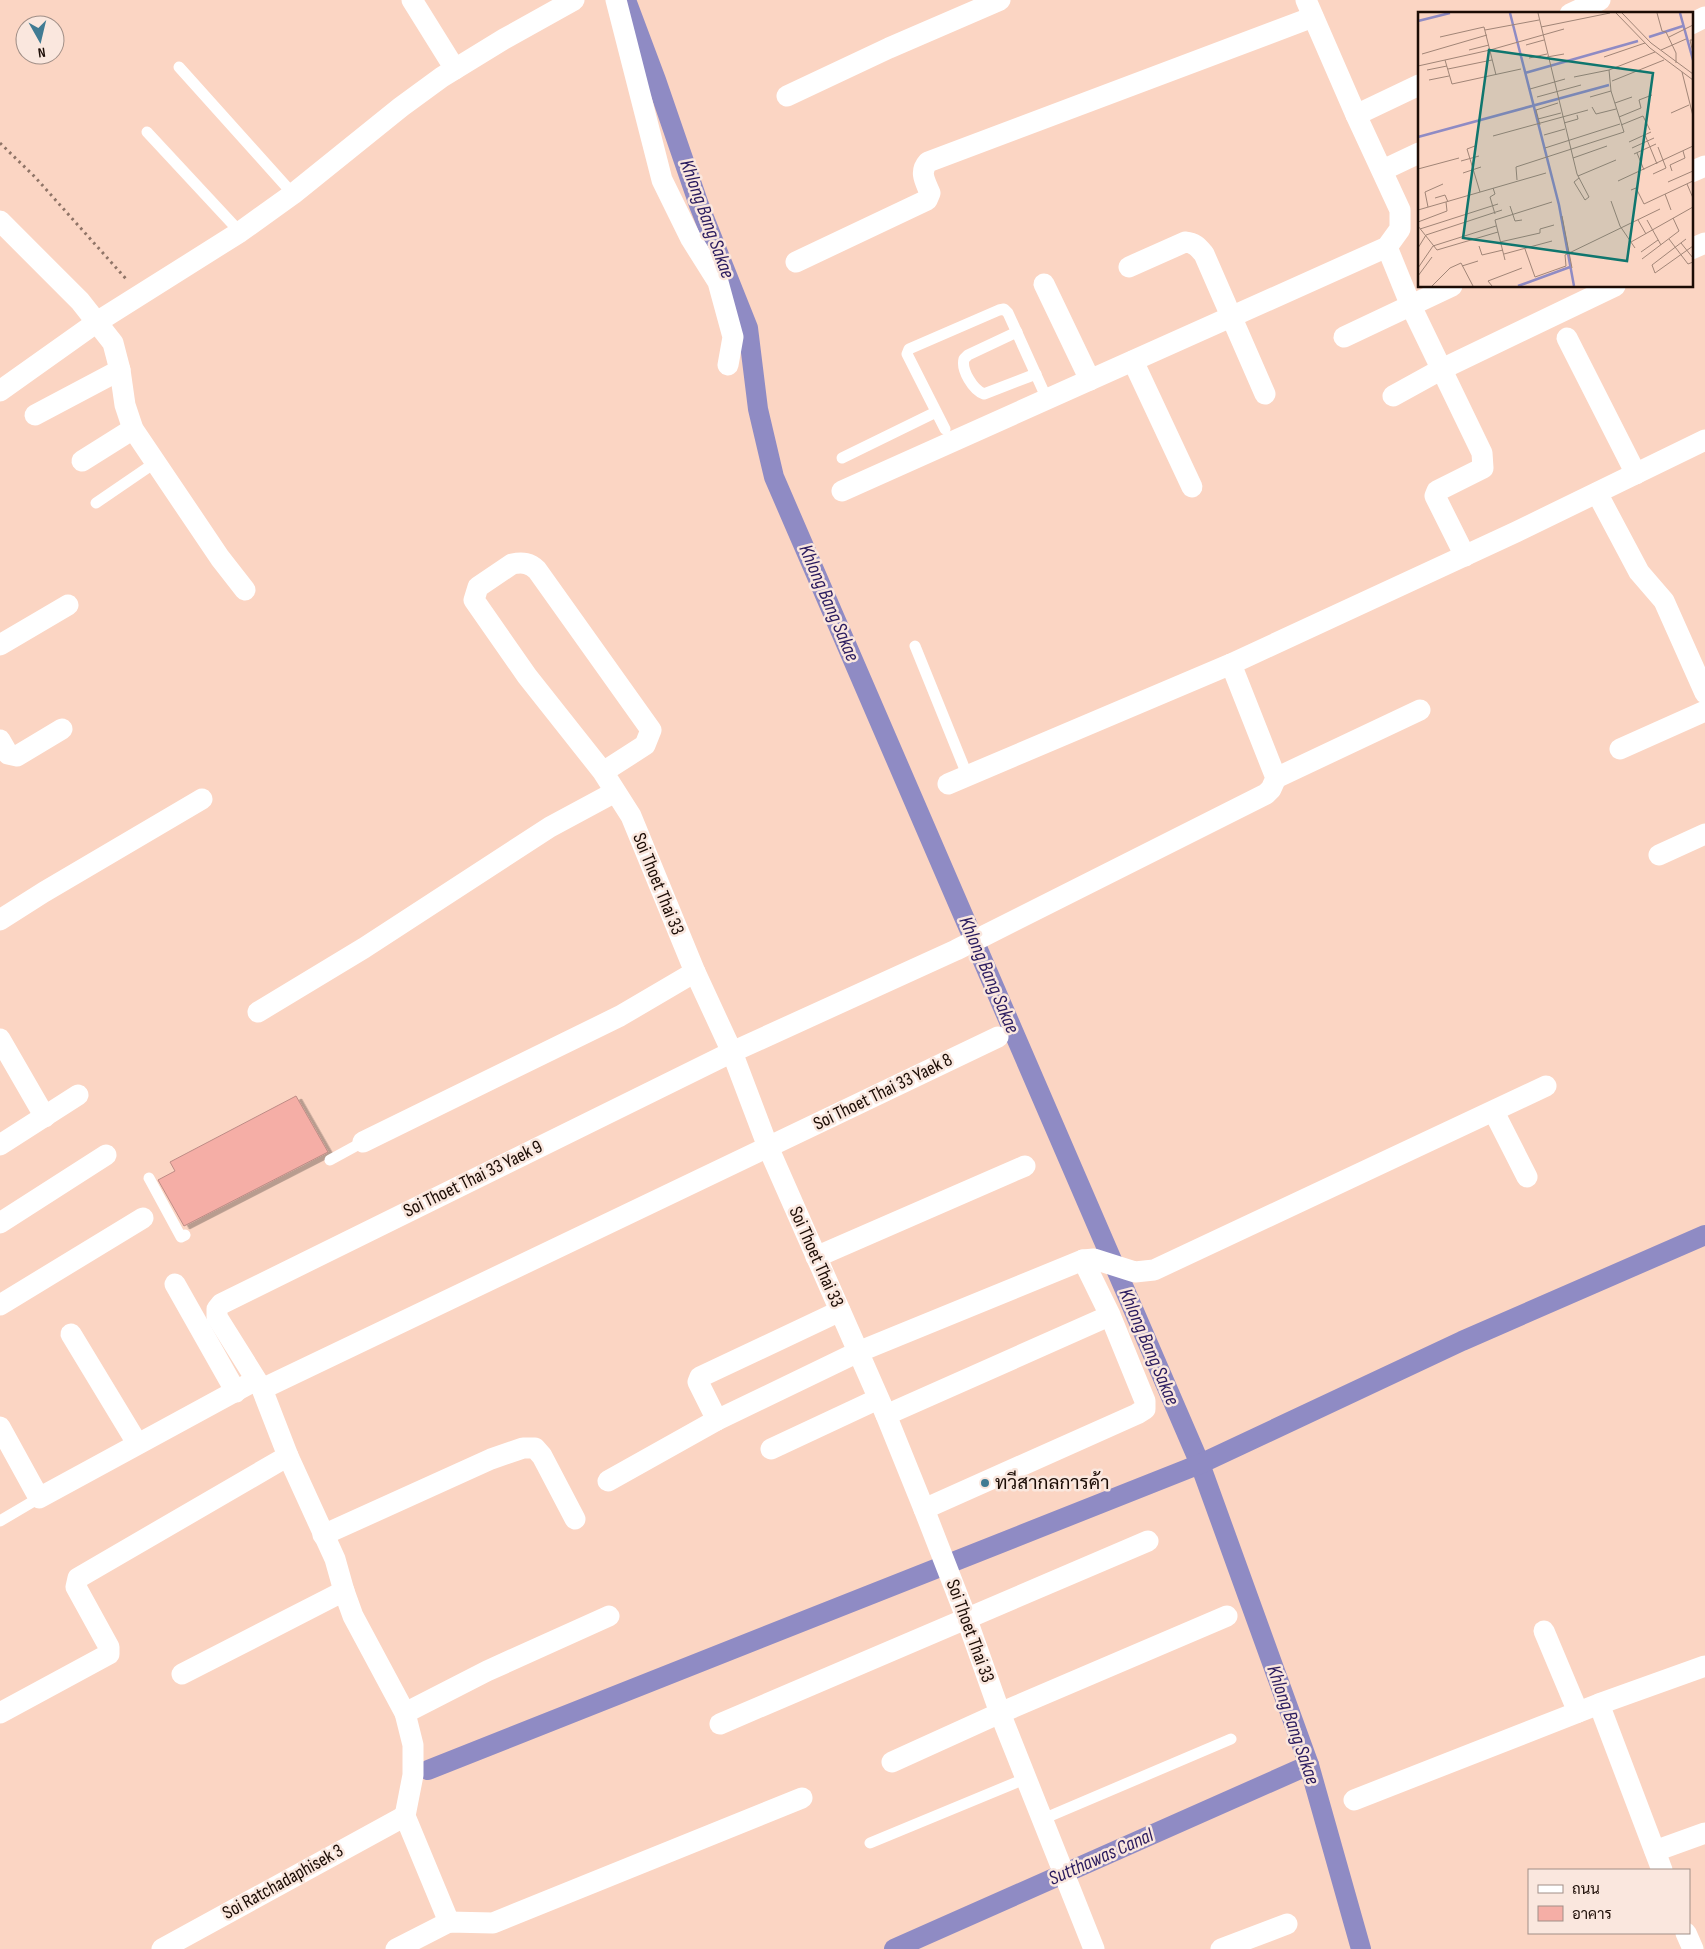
<svg xmlns="http://www.w3.org/2000/svg" width="1705" height="1949" font-family="'Sofia Sans Condensed',Sarabun,sans-serif">
  <defs>
    <filter id="shadow"><feDropShadow dx="5.5" dy="3" stdDeviation="0" flood-color="#0004"/></filter>
  </defs>
  <rect width="100%" height="100%" fill="#fbd5c3"/>
  <g fill="none" stroke-linecap="round" stroke-linejoin="round">
    <g stroke="#8f8bc4" stroke-width="20">
      <path d="M626,0L656,80L699,205L748,328L758,409L774,477L1200,1464L1309,1765L1361,1949"/>
      <path d="M428,1770L1200,1464L1462,1341L1705,1235"/>
      <path d="M894,1949L1309,1765"/>
    </g>
  </g>
  <path fill="#f5aea6" stroke="#be8c86" filter="url(#shadow)" d="M296,1096L328,1152L184,1226L158,1180L175,1171L170,1162Z"/>
  <g fill="none" stroke-linecap="round" stroke-linejoin="round">
    <path stroke="#8f7467" stroke-width="3" stroke-dasharray="2.5 4" stroke-linecap="butt" d="M0,143L35,177L127,280"/>
    <g stroke="#fff" stroke-width="11">
      <path d="M179,67L293,194"/>
      <path d="M147,132L240,232"/>
      <path d="M1017,332L968,355L964,359C961,370 973,390 984,394L1036,374"/>
      <path d="M945,429L907,354L909,349L999,310L1004,309L1008,313L1047,399"/>
      <path d="M842,458L936,412"/>
      <path d="M96,503L156,462"/>
      <path d="M915,646L968,777"/>
      <path d="M330,1160L363,1142"/>
      <path d="M149,1178L181,1237L185,1235"/>
      <path d="M0,1521L39,1498"/>
      <path d="M1043,1819L1231,1739"/>
      <path d="M870,1843L1027,1778"/>
    </g>
    <g stroke="#fff" stroke-width="21">
      <path d="M412,0L455,69"/>
      <path d="M616,0L662,180L691,239L718,282L733,337L728,365"/>
      <path d="M1570,14L1600,0"/>
      <path d="M1691,24L1705,17"/>
      <path d="M787,96L889,48L1000,0"/>
      <path d="M1356,115L1419,85"/>
      <path d="M1383,170L1419,153"/>
      <path d="M1691,172L1705,166"/>
      <path d="M0,221L80,301L113,343L120,370L125,405L133,429L220,558L245,590"/>
      <path d="M1387,247L1411,306L1482,453L1483,468L1437,491L1435,496L1465,556"/>
      <path d="M1691,249L1705,243"/>
      <path d="M796,262L927,200L930,193C925,181 919,172 928,162L1313,17"/>
      <path d="M1129,267L1185,242C1195,243 1198,247 1204,254L1265,394"/>
      <path d="M1044,284L1090,380"/>
      <path d="M1344,337L1452,286"/>
      <path d="M1567,338L1636,474"/>
      <path d="M1133,361L1192,487"/>
      <path d="M0,391L97,322L240,232L293,194L401,107L442,77L504,39L574,0"/>
      <path d="M1393,396L1442,369L1615,286"/>
      <path d="M35,415L120,370"/>
      <path d="M82,461L133,429"/>
      <path d="M842,491L1387,247L1400,229V210L1356,115L1306,0"/>
      <path d="M1597,493L1639,572L1664,601L1705,693"/>
      <path d="M0,645L68,605"/>
      <path d="M0,740L8,754L17,756L62,729"/>
      <path d="M1620,749L1705,711"/>
      <path d="M603,772L645,745L651,730L537,570C530,563 523,562 512,564L478,587L474,600L527,676L603,772L631,816L695,972L732,1052L768,1147L886,1415L924,1509L966,1617L1000,1713L1094,1949"/>
      <path d="M1276,778L1420,710"/>
      <path d="M948,784L1231,664L1516,532L1705,440"/>
      <path d="M1659,855L1705,834"/>
      <path d="M0,920L44,892L202,799"/>
      <path d="M258,1012L364,948L550,827L615,792"/>
      <path d="M0,1039L45,1117"/>
      <path d="M1494,1112L1527,1177"/>
      <path d="M363,1142L620,1016L695,972"/>
      <path d="M0,1145L78,1095"/>
      <path d="M0,1223L106,1155"/>
      <path d="M816,1257L1025,1166"/>
      <path d="M175,1284L236,1392"/>
      <path d="M0,1305L143,1218"/>
      <path d="M71,1334L137,1443"/>
      <path d="M262,1389L998,1037"/>
      <path d="M886,1415L1109,1316"/>
      <path d="M717,1420L698,1382L700,1377L840,1311"/>
      <path d="M0,1427L39,1498L256,1380"/>
      <path d="M771,1449L878,1399"/>
      <path d="M608,1481L717,1420L858,1352L1083,1260L1094,1259L1135,1272L1154,1270L1546,1086"/>
      <path d="M924,1509L1137,1414L1145,1409V1401L1110,1315L1083,1260"/>
      <path d="M323,1535L491,1459L523,1448H535L542,1456L575,1519"/>
      <path d="M1544,1631L1578,1712"/>
      <path d="M182,1674L344,1591"/>
      <path d="M1599,1704L1662,1870"/>
      <path d="M0,1713L109,1654V1647L76,1587L78,1578L288,1456"/>
      <path d="M405,1713L487,1671L609,1616"/>
      <path d="M720,1724L1148,1541"/>
      <path d="M892,1762L1000,1713L1227,1616"/>
      <path d="M1354,1800L1599,1704L1705,1666"/>
      <path d="M1655,1851L1705,1833"/>
      <path d="M449,1922L405,1816L413,1775V1745L405,1713L353,1616L344,1591L335,1559L288,1456L262,1389L217,1317V1309L221,1304L732,1052L956,950L1266,794L1271,789L1276,778L1231,664"/>
      <path d="M1686,1933L1693,1949"/>
      <path d="M162,1949L405,1816"/>
      <path d="M396,1949L449,1922L493,1923L802,1798"/>
      <path d="M1221,1949L1287,1924"/>
    </g>
  </g>
  <circle fill="#407b93" stroke="#fae7de" stroke-width="2" cx="985" cy="1483" r="5"/>
  <g text-anchor="middle" dominant-baseline="central" stroke-width="5" stroke-linejoin="round" paint-order="stroke">
    <g font-size="19" fill="#1b0c05" stroke="#fae7de">
      <text transform="translate(658 884) rotate(68)">Soi Thoet Thai 33</text>
      <text transform="translate(883 1092) rotate(-26)">Soi Thoet Thai 33 Yaek 8</text>
      <text transform="translate(473 1179) rotate(-26)">Soi Thoet Thai 33 Yaek 9</text>
      <text transform="translate(816 1257) rotate(66)">Soi Thoet Thai 33</text>
      <text transform="translate(970 1631) rotate(70)">Soi Thoet Thai 33</text>
      <text transform="translate(283 1882) rotate(-29)">Soi Ratchadaphisek 3</text>
    </g>
    <g font-size="19" fill="#1b0c05" stroke="#fae7de" text-anchor="start">
      <text x="995" y="1483">ทวีสากลการค้า</text>
    </g>
    <g font-size="20" font-style="italic" fill="#291a5e" stroke="#fae7de">
      <text transform="translate(707 219) rotate(70)">Khlong Bang Sakae</text>
      <text transform="translate(829 603) rotate(67)">Khlong Bang Sakae</text>
      <text transform="translate(989 975) rotate(67)">Khlong Bang Sakae</text>
      <text transform="translate(1149 1347) rotate(67)">Khlong Bang Sakae</text>
      <text transform="translate(1293 1725) rotate(71)">Khlong Bang Sakae</text>
      <text transform="translate(1101 1857) rotate(-24)">Sutthawas Canal</text>
    </g>
  </g>
  <g transform="translate(1418 12)">
    <rect width="275" height="275" fill="#fbd5c3"/>
    <path fill="none" stroke="#8f8bc4" stroke-width="2.5" d="M92,1L141,193L156,274M262,1L275,48M0,9L32,1M231,25L265,14M107,61L220,29M0,125L191,73M100,274L152,255"/>
    <path fill="none" stroke="#a18577" stroke-width="1" d="M120,1L159,162L171,185L167,188L156,170L161,166M198,1L232,36L275,68M204,1L233,31L275,62M239,1L244,19L248,20L258,41V51M123,15L192,1M67,18L121,8M22,25L66,15L78,63M251,25L275,13M275,28H272L275,41M108,33L126,28M51,38L71,33M243,38L268,27M4,42L69,23M129,45L146,42M186,45L227,31M111,46L129,42M27,48L34,72L103,57M0,54L72,38L146,17M30,57L74,48M9,58L29,54M264,60L275,104M156,65L191,58L237,40M11,68L31,64M194,69L246,48M112,77L147,67M119,85L163,73M172,85L193,79M197,91L214,85M174,95L178,102L198,97M253,101L271,93M201,105L223,96L221,88L234,83M120,107L143,101M146,111L160,107L159,103M122,113L118,98L140,91M203,113L225,104L232,118M126,123L147,117M227,123L239,152M75,124L170,98M211,130L233,120M57,134L49,137L62,180M127,136L202,112M214,136L236,126M219,141L226,158M216,142L238,132M155,146L189,134M43,149L61,144M0,157L41,146M254,159L252,153L267,146L265,139M45,161L63,155M235,162L248,156L240,135M160,164L198,148M99,168L98,155L206,120L193,79L191,58M200,169L275,134M250,170L275,159M269,172L275,186M75,176L77,182L72,185L77,202M213,178L218,176L226,192L275,169M247,182L253,198M17,186L27,183L30,190M193,189L202,214L217,236M92,194L97,209L104,208M10,195L7,180L25,172M0,198L128,161M144,204L154,256M220,208L228,222M229,208L243,233M0,210L29,199L28,190M0,214L19,238L80,220M2,217L80,192M251,227L270,252L275,250M268,227L234,253L237,261L275,234M82,230L122,221V217L136,213M213,230L275,195M263,231L275,246M61,234L64,243L85,238M0,236L8,223L84,198M107,237L117,265L148,254L147,243L242,197M223,240L240,228M86,242L134,229M224,247L261,219L255,206M87,248L77,208L134,190M44,254L60,249M0,256L15,234L78,214M0,264L14,245M14,274L32,256L43,251L55,274M74,274L70,269L104,256"/>
    <path fill="#0f766e" fill-opacity="0.15" stroke="#0f766e" stroke-width="2.5" d="M71,38L235,61L209,249L45,226Z"/>
    <rect width="275" height="275" fill="none" stroke="#1b0c05" stroke-width="2.5"/>
  </g>
  <rect x="1528" y="1869" width="162" height="65" fill="#fae7de" stroke="#a18f87"/>
  <rect x="1538" y="1885" width="25" height="8" fill="#ffffff" stroke="#a18f87"/>
  <text x="1572" y="1894" font-size="15" fill="#1b0c05">ถนน</text>
  <rect x="1538" y="1906" width="25" height="15" fill="#f5aea6" stroke="#a18f87"/>
  <text x="1572" y="1919" font-size="15" fill="#1b0c05">อาคาร</text>
  <g transform="translate(40 40) rotate(172)"><circle r="24" fill="#fae7de" stroke="#a18f87"/>
  <path d="M0-4L9 19L0 12L-9 19Z" fill="#407b93"/>
  <text y="-8" font-size="14" font-weight="bold" text-anchor="middle" fill="#1b0c05">N</text>
  </g>
</svg>
